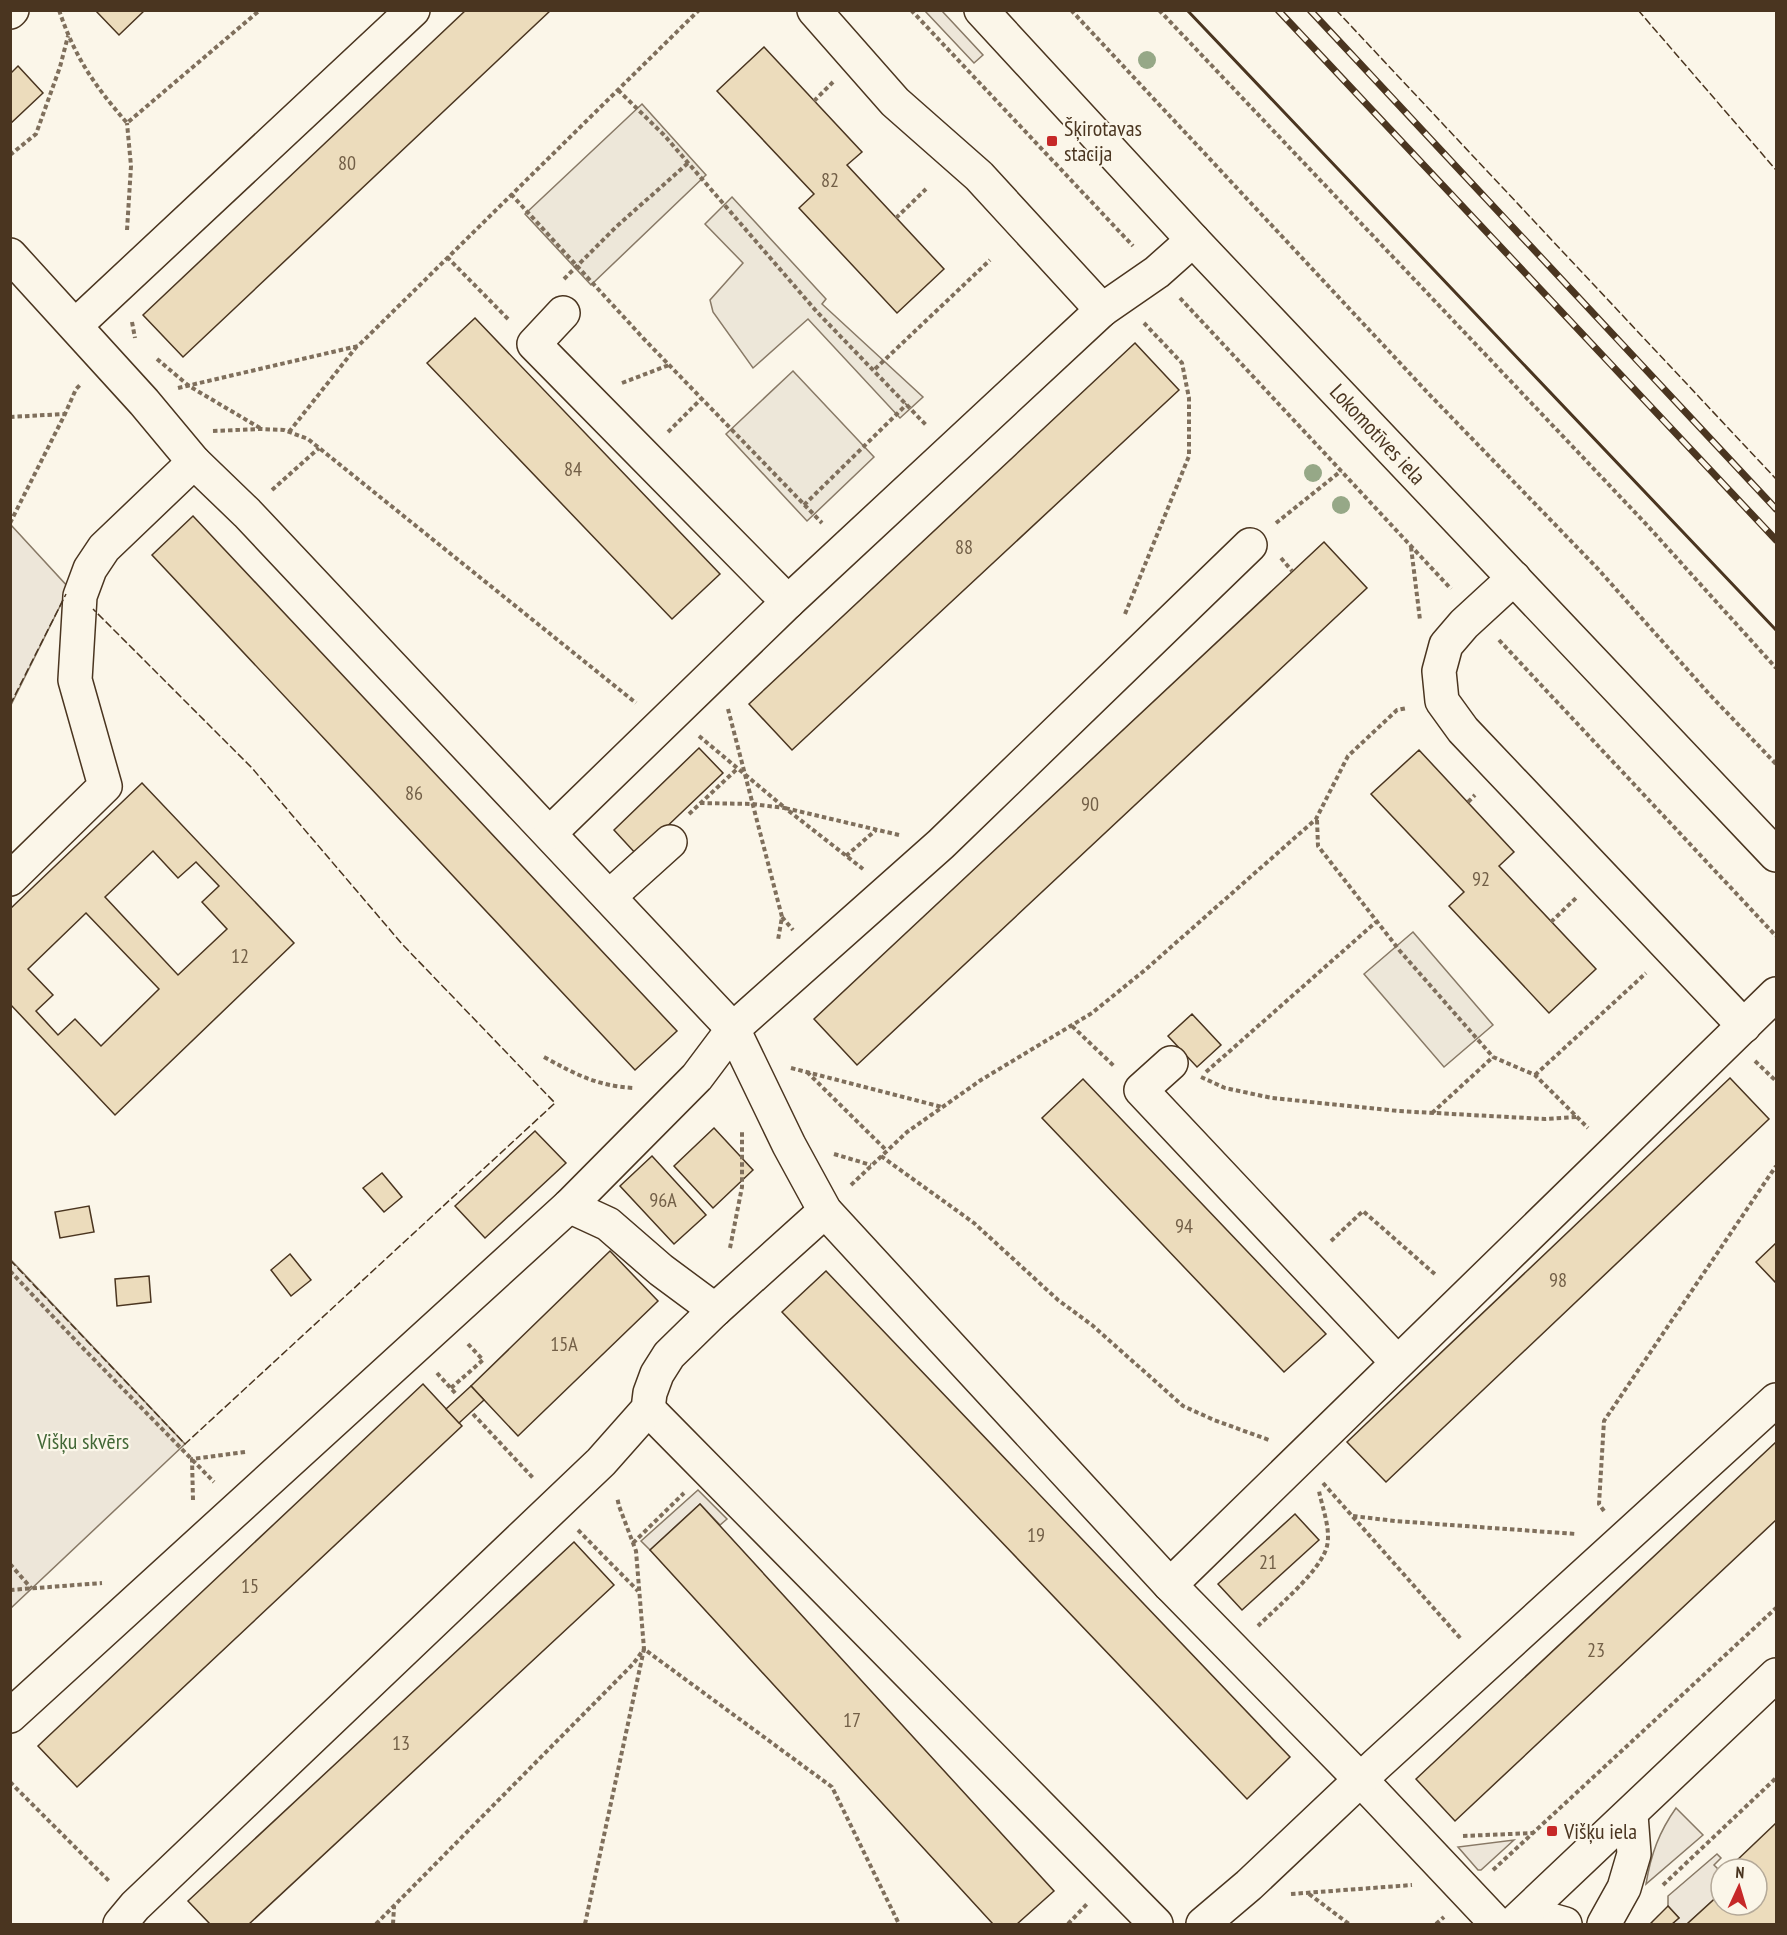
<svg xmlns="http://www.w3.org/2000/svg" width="1787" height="1935" font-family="'PT Sans Narrow',sans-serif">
  <rect width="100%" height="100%" fill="#fbf6e9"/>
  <g fill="#ede6d9" stroke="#887966" stroke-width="1.5">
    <path d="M925,11H942L983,55L974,63Z"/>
    <path d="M11,525L69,588L11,705Z"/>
    <path d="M11,1260L185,1444L11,1608Z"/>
    <path d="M698,1490L727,1519L720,1525L700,1504L650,1550L641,1541Z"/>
    <path d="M1676,1808L1703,1835L1646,1884C1651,1854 1659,1832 1676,1808Z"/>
    <path d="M1514,1840L1481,1870H1478L1458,1847Z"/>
    <path d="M1717,1854L1721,1858L1714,1865L1721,1872V1893L1687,1924H1672L1679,1918L1668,1906V1896Z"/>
  </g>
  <g fill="#ede7d9" stroke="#887966" stroke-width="1.5">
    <path d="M642,104L706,175L591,285L525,214Z"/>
    <path d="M732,197L826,299L822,304L923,397L900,418L808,319L753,368L713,312L710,300L743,263L705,224Z"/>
    <path d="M793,371L874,457L807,521L726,434Z"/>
    <path d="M1413,932L1493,1025L1444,1067L1364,974Z"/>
  </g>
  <g fill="#ecdcbc" stroke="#4a3520" stroke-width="1.5" fill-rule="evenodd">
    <path d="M95,10H145L119,35Z"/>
    <path d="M466,10H551L183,357L143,315Z"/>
    <path d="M764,47L862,152L847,165L944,269L897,313L799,208L814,194L717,91Z"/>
    <path d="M18,66L43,93L10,124V74Z"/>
    <path d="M475,318L720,574L672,619L427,363Z"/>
    <path d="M1135,343L1179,390L792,750L749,704Z"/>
    <path d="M193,516L677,1031L635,1070L152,555Z"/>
    <path d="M1324,542L1367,588L857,1065L814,1019Z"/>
    <path d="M699,748L723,773L637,855L614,830Z"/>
    <path d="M1419,750L1514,852L1499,866L1596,969L1549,1013L1449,906L1464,892L1371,794Z"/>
    <path d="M142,783L294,943L115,1115L10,1004V909ZM153,851L178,878L196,862L219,886L202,902L227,929L178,975L105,897ZM86,913L159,989L101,1046L75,1019L58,1035L36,1011L53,995L28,969Z"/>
    <path d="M1192,1014L1221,1045L1197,1067L1168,1036Z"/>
    <path d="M1730,1078L1769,1119L1386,1482L1347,1442Z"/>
    <path d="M1083,1079L1326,1334L1284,1372L1042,1118Z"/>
    <path d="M714,1128L753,1170L713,1208L674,1166Z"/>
    <path d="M535,1131L566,1163L485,1238L455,1206Z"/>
    <path d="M652,1156L706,1215L674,1244L620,1186Z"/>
    <path d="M382,1173L402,1197L384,1212L363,1188Z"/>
    <path d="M89,1206L94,1232L60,1238L55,1212Z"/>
    <path d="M1776,1243V1283L1756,1262Z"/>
    <path d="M610,1251L658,1301L518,1436L471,1386Z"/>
    <path d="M290,1254L311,1280L291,1296L271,1270Z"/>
    <path d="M826,1271L1290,1757L1247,1799L782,1312Z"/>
    <path d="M149,1276L151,1302L117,1306L115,1279Z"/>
    <path d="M423,1384L462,1426L77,1787L38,1746Z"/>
    <path d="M471,1386L484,1400L459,1423L446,1409Z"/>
    <path d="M1776,1442V1520L1455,1821L1416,1779Z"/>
    <path d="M700,1504L1054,1891L1017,1924H993L650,1550Z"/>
    <path d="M1295,1514L1319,1540L1242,1610L1218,1584Z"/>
    <path d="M574,1542L614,1585L249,1924H210L188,1901Z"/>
    <path d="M1776,1823V1924H1687L1721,1893V1905H1757V1869H1738L1733,1864Z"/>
    <path d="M1668,1906L1679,1918L1672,1924H1653L1651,1923Z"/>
  </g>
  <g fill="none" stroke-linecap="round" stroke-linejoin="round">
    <defs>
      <g id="minor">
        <path d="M814,10L895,102L979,176L1102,310"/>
        <path d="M981,10L1193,240L1776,855"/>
        <path d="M10,12L12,10"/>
        <path d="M10,255L144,402L194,462L247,513L733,1029L789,1145L825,1211L1170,1585L1360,1779L1497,1924"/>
        <path d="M563,313L534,344L788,602"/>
        <path d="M76,325L413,10"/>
        <path d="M1514,578L1464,624L1446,645L1439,671L1442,701L1463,730L1744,1026"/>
        <path d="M550,833L788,602L1102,310L1157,272L1193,240"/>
        <path d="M10,879L105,786L75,680L80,596L90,569L104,548L194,462"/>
        <path d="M609,897L670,842"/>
        <path d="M1171,1063L1141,1090L1397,1362"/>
        <path d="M569,1206L608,1224L661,1270L715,1310"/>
        <path d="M648,1409L1156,1924"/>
        <path d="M1170,1585L1776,994"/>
        <path d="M10,1716L569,1206L697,1077L733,1029L941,844L1250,545"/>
        <path d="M1526,1913L1565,1924"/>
        <path d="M120,1924L135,1906L601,1462L648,1409L650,1393L657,1374L669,1355L715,1310L825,1211"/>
        <path d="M1203,1924L1249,1885L1376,1765L1776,1400"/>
        <path d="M1513,1924L1776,1675"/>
        <path d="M1604,1924L1624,1888L1634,1854L1631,1815"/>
      </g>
    </defs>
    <use href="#minor" stroke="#4a3520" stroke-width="36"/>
    <g stroke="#7f6f5c" stroke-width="4" stroke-dasharray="4.5 3" stroke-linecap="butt">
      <path d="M59,10C75,58 95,86 127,123L260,10"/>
      <path d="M911,10L1133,246"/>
      <path d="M1071,10L1427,392L1598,569L1710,695L1776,764"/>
      <path d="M1159,10L1646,524L1776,668"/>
      <path d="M618,90L664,135L817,312L926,425"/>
      <path d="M814,101L833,82"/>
      <path d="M10,155L36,134L60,67L68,36"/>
      <path d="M511,194L643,338L822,523"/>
      <path d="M896,218L926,189"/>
      <path d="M127,230L131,166L127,123"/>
      <path d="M447,257L510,321"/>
      <path d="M564,279L616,227L688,163"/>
      <path d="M1180,298L1451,589"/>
      <path d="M132,322L135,338"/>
      <path d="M157,359L189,386L260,428"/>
      <path d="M875,369L990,260"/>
      <path d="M622,383L669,365"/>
      <path d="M178,388L358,346L699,10"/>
      <path d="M10,417L65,414"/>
      <path d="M213,431L261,429L284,430L308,439L636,703"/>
      <path d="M289,432L357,346"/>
      <path d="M668,432L701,399"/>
      <path d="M272,490L319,448"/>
      <path d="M804,505L907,404"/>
      <path d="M10,523L65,414L76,389L80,385"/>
      <path d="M1276,523L1341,471"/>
      <path d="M1411,547L1420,620"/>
      <path d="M1281,558L1292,571"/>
      <path d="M1125,614L1189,456V398L1182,363L1144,323"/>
      <path d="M1499,640L1776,936"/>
      <path d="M728,709L782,917L778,940"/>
      <path d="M699,736L785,808L899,835"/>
      <path d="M1468,802L1475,795"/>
      <path d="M700,803L752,804L785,808L863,869"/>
      <path d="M689,814L738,768"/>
      <path d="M1317,820L1318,846L1400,951L1493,1057L1535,1075L1588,1128"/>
      <path d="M846,856L876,830"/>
      <path d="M782,917L793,930"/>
      <path d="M1551,922L1576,898"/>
      <path d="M1072,1026L1115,1067"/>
      <path d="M544,1057C575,1074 597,1086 634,1088"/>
      <path d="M1755,1061L1776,1081"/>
      <path d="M791,1068L942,1107"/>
      <path d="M807,1072L886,1150"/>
      <path d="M1206,1072L1376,922"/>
      <path d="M1535,1075L1646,973"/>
      <path d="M1201,1077L1225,1088L1272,1098L1398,1111L1545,1119L1576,1117"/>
      <path d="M1432,1113L1493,1057"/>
      <path d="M834,1154L871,1165"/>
      <path d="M881,1156L974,1223L1058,1300L1092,1325L1183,1406L1214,1420L1269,1440"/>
      <path d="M851,1185L907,1132L981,1080L1092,1013L1145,970L1316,819L1348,756L1397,710L1407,708"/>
      <path d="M1331,1241L1363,1211L1437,1276"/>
      <path d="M730,1248L742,1187V1131"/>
      <path d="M10,1271L77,1342L214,1482"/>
      <path d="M437,1373L457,1395"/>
      <path d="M451,1388L483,1360L468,1344"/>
      <path d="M473,1414L534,1479"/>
      <path d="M1323,1483L1461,1639"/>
      <path d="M193,1500L192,1459L245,1452"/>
      <path d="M1604,1511L1599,1504L1604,1421L1776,1166"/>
      <path d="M1353,1516L1395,1521L1576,1534"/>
      <path d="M578,1530L638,1591"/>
      <path d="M633,1543L684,1493"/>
      <path d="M10,1564L31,1588"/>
      <path d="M10,1590L102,1583"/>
      <path d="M1258,1626C1277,1607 1321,1571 1327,1546C1331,1529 1322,1507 1319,1491"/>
      <path d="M10,1782L109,1881"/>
      <path d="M1463,1836L1533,1833"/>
      <path d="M1493,1870L1776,1608"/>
      <path d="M1663,1885L1776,1778"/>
      <path d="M1291,1894L1412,1885"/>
      <path d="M1309,1894L1349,1924"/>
      <path d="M376,1924L633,1664L644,1649L636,1551L619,1506L617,1497"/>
      <path d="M393,1924L394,1907"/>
      <path d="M585,1924L644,1649L832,1787L899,1924"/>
      <path d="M1068,1924L1088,1903"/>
      <path d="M1436,1924L1444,1917"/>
    </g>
    <use href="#minor" stroke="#fbf6e9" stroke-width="33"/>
    <defs>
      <g id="rail">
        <path d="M1278,10L1776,540"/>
        <path d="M1310,10L1776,509"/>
      </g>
    </defs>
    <use href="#rail" stroke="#4a3520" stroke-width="7"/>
    <use href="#rail" stroke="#fbf6e9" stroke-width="4.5" stroke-dasharray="14" stroke-linecap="butt"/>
    <g stroke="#4a3520" stroke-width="1.5" stroke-dasharray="8 3" stroke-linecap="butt">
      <path d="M1336,10L1776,479"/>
      <path d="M1638,10L1776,170"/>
      <path d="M10,705L66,594"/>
      <path d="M10,1260L185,1444L555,1103L402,944L252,768L93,609"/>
    </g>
    <path stroke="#4a3520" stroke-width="3" d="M1187,10L1776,630"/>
  </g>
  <g fill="#96a887">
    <circle cx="1147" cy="60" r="9"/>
    <circle cx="1313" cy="473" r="9"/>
    <circle cx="1341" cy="505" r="9"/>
  </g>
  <g fill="#c62828" stroke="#fbf6e9" stroke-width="2">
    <rect x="1046" y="135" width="12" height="12" rx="3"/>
    <rect x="1546" y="1825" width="12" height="12" rx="3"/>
  </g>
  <g text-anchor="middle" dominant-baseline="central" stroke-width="4.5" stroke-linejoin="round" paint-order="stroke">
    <g font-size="20" fill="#725f47">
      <text x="347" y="163">80</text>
      <text x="830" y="180">82</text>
      <text x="573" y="469">84</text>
      <text x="964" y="547">88</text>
      <text x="414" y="793">86</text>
      <text x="1090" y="804">90</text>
      <text x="1481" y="879">92</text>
      <text x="240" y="956">12</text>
      <text x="663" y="1200">96A</text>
      <text x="1184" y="1226">94</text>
      <text x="1558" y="1280">98</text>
      <text x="564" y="1344">15A</text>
      <text x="1036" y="1535">19</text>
      <text x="1268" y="1562">21</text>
      <text x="250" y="1586">15</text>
      <text x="1596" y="1650">23</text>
      <text x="852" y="1720">17</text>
      <text x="401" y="1743">13</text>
    </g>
    <g font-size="22" fill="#4a3520" stroke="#fbf6e9" text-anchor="start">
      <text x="1064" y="128">Šķirotavas<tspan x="1064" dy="25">stacija</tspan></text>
      <text x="1564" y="1831">Višķu iela</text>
    </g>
    <g font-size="22" fill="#4a3520" stroke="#fbf6e9">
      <text transform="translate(1378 434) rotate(47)">Lokomotīves iela</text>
    </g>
    <g font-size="22" fill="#436837" stroke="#fbf6e9">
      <text x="83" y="1441">Višķu skvērs</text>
    </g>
  </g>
  <rect width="1787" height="1935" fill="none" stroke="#4a3520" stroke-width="24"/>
  <g transform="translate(1739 1887) rotate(4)"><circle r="28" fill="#fbf6e9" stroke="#b4a999" stroke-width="1.5"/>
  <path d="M0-4.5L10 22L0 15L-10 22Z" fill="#c62828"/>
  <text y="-9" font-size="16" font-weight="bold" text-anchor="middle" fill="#4a3520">N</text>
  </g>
</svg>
